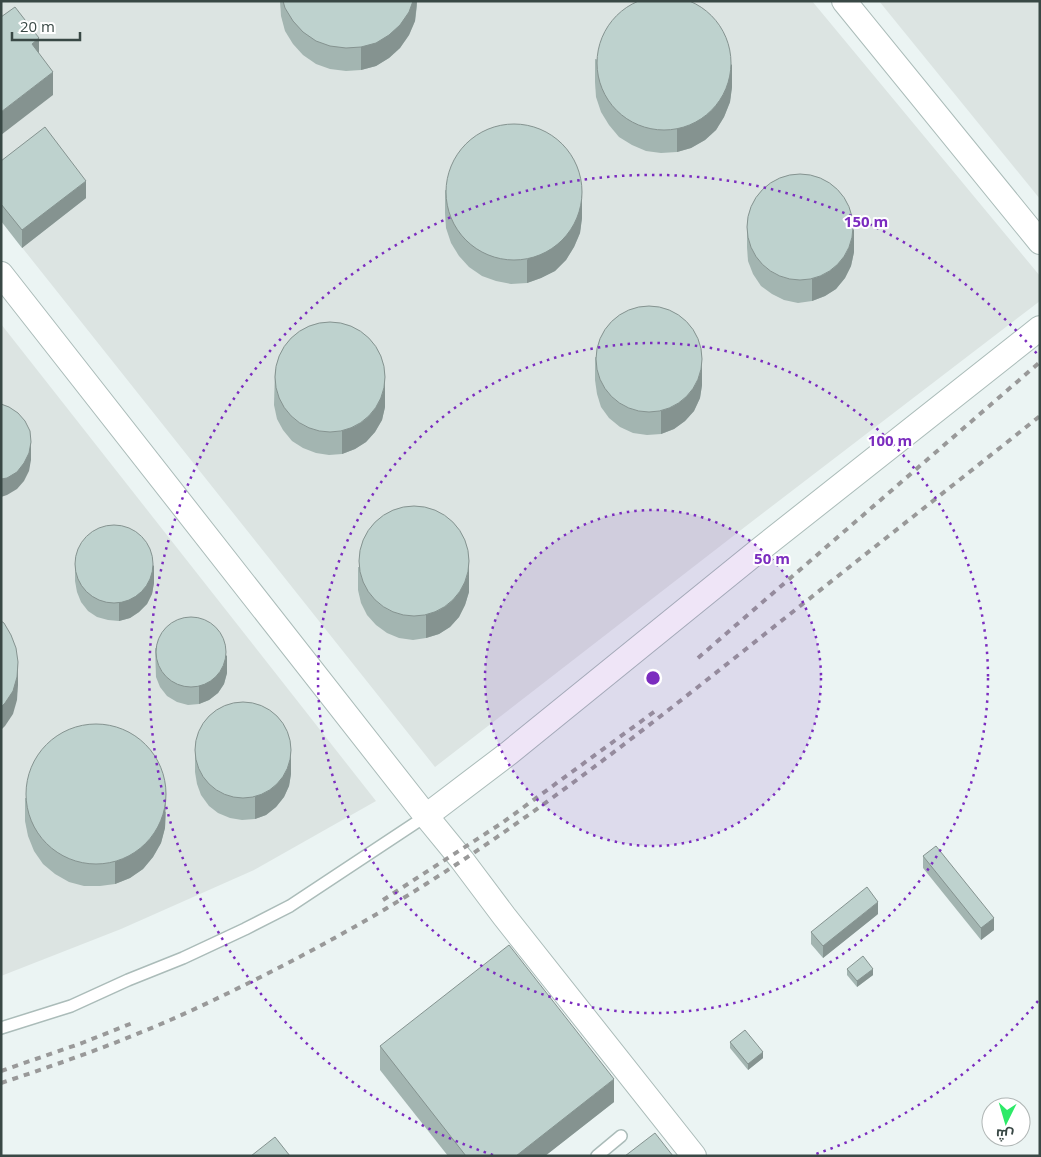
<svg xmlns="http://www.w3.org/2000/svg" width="1041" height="1157" font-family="'Open Sans',Cairo,sans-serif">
  <rect width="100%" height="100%" fill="#ebf4f3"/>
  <g fill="#dce4e2">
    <path d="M1,1H812L1040,276V301L750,523L435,767L1,221Z"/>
    <path d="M879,1H1040V199Z"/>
    <path d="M1,324L376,801L254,870L121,929L1,976Z"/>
  </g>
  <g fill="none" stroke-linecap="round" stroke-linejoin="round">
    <defs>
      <g id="service">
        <path d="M1,1028L71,1006L128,980L183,958L245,929L290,906L426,816"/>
        <path d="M597,1156L621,1136"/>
      </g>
      <g id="minor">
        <path d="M844,1L1040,242"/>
        <path d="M1,274L426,816L462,860L504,916L694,1156"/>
        <path d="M426,816L509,753L758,551L1040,328"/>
      </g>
    </defs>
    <use href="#service" stroke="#abbcb9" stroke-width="14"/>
    <use href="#minor" stroke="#abbcb9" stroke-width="26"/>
    <use href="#service" stroke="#fff" stroke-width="11"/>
    <use href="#minor" stroke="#fff" stroke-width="24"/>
    <g stroke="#999" stroke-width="4" stroke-dasharray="6 6" stroke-linecap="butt">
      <path d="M698,658L1040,362"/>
      <path d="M383,900L502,823L658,709"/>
      <path d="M1,1071L82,1043L135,1022"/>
      <path d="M1,1083C68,1061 135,1037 199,1007C263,977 326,944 387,908C514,832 631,740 746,649C844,571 942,494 1040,416"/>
    </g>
  </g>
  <g fill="#a3b5b1">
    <path d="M280,1H417V6L415,21L409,35L400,48L389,58L376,66L361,70L346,71L330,69L316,64L303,55L293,44L285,31L281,16Z"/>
    <path d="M595,59L732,87L730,102L724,117L716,130L705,140L691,148L677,152L661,153L646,151L632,145L619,137L609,125L601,112L596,97L595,82Z"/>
    <path d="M1,161L86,198L22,248L1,221Z"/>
    <path d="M445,190L582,218L580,233L574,247L566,260L555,271L541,278L527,283L511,284L496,281L482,276L469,267L459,256L451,243L446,228L445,213Z"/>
    <path d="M747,224L854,252L851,266L845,278L836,289L825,296L812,301L798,303L784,300L772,294L761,286L753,274L748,261L747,247Z"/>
    <path d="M595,357L702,385L700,398L694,411L685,421L674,429L661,434L647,435L633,433L620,427L609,418L601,407L597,394L595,380Z"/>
    <path d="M275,369L385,407L382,420L375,432L366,442L355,449L342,454L329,455L316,453L303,448L292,441L283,430L277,419L274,405Z"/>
    <path d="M75,563L154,583L152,594L147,604L139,612L130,618L119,621L108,620L97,617L88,611L81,602L77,592L75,581Z"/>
    <path d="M358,567L469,579V592L465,605L459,617L450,627L439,634L426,638L413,640L399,638L387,633L376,625L367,615L361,603L358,590Z"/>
    <path d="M155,648L227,673L224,684L218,693L209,700L199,704L188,705L177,702L167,696L160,687L156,677Z"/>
    <path d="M195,749L291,774L289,786L284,797L276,807L266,815L255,819L242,820L230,818L218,813L209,806L201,795L197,784L195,772Z"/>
    <path d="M25,798L166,812L165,828L161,843L153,857L143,869L130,878L115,884L100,886H84L69,882L55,874L43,864L34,851L28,836L25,821Z"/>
    <path d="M923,856L994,930L981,940L923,868Z"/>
    <path d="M878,914L823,958L811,944V932Z"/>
    <path d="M847,969L873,975L857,987L847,975Z"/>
    <path d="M730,1042L763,1058L748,1070L730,1048Z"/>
    <path d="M380,1046L614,1102L545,1156H448L380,1070Z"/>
  </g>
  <g fill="#859390">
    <path d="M413,1H417L415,21L409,35L400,48L389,58L376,66L361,70V47Z"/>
    <path d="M39,38V61L32,44Z"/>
    <path d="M732,64V87L730,102L724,117L716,130L705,140L691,148L677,152V129Z"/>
    <path d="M53,72V95L1,135V112Z"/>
    <path d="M86,181V198L22,248V230Z"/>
    <path d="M582,195V218L580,233L574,247L566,260L555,271L541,278L527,283V260Z"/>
    <path d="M854,229V252L851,266L845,278L836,289L825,296L812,301V278Z"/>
    <path d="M702,362V385L700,398L694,411L685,421L674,429L661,434V411Z"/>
    <path d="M385,371V407L382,420L375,432L366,442L355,449L342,454V431Z"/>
    <path d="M31,442V460L29,471L24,481L17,489L7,495L1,497V479Z"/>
    <path d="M469,556V592L465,605L459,617L450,627L439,634L426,638V615Z"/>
    <path d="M154,565V583L152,594L147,604L139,612L130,618L119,621V603Z"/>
    <path d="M227,655V673L224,684L218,693L209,700L199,704V686Z"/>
    <path d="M18,662V685L17,700L13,714L5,726L1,730V707Z"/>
    <path d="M291,751V774L289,786L284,797L276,807L266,815L255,819V796Z"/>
    <path d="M166,789L165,828L161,843L153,857L143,869L130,878L115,884V861Z"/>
    <path d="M878,902V914L823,958V946Z"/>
    <path d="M994,918V930L981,940V928Z"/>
    <path d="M873,969V975L857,987V981Z"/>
    <path d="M763,1052V1058L748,1070V1064Z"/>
    <path d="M614,1079V1102L545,1156H516Z"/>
  </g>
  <g fill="#bed2ce" stroke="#859390">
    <circle cx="664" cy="63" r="67"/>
    <path d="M283,1H413L409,12L400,25L389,35L376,43L361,47L346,48L330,46L316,41L303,32L293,21L285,8Z"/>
    <path d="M15,7L39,38L32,44L53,72L1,112V17Z"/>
    <circle cx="514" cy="192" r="68"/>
    <path d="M45,127L86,181L22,230L1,204V161Z"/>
    <circle cx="800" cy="227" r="53"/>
    <circle cx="649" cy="359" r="53"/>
    <circle cx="330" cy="377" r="55"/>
    <path d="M1,404L9,407L18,413L25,421L30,431L31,442L29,453L24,463L17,472L7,478L1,479Z"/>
    <circle cx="414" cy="561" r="55"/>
    <circle cx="114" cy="564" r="39"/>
    <circle cx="191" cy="652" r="35"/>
    <path d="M1,621L4,623L11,635L16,648L18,662L17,677L13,691L5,703L1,707Z"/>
    <circle cx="243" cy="750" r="48"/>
    <circle cx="96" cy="794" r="70"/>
    <path d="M936,846L994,918L981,928L923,856Z"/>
    <path d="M867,887L878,902L823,946L811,932Z"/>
    <path d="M509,945L614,1079L516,1156H466L380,1046Z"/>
    <path d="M863,956L873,969L857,981L847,969Z"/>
    <path d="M745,1030L763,1052L748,1064L730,1042Z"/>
    <path d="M655,1133L673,1156H625Z"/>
    <path d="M275,1137L290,1156H251Z"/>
  </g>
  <circle cx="653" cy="678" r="168" fill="#7b2cbf" fill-opacity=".12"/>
  <g fill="none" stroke="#7b2cbf" stroke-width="2.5" stroke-dasharray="2.5 5">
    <circle cx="653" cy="678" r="168"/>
    <circle cx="653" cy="678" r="335"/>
    <path d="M1038 1001A503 503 0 0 1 813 1155M493 1155A503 503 0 1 1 1038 355"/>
  </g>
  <circle cx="653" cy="678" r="8" fill="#7b2cbf" stroke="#fff" stroke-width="2.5"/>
  <g font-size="15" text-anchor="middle" font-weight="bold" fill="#7b2cbf" stroke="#fff" stroke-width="4" stroke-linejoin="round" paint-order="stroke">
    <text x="866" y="227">150 m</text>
    <text x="890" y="446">100 m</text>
    <text x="772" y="564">50 m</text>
  </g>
  <rect width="1041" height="1157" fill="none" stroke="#394845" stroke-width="5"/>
  <g transform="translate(1006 1122) rotate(185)"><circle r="24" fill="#ffffff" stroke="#b0b6b5"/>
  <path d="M0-4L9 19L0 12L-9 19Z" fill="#2dea68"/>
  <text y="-8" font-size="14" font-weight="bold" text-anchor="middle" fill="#394845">ش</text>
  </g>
  <path d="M12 32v8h68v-8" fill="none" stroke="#394845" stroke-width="2.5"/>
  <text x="20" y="32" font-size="15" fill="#394845" stroke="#ffffff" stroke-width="4" paint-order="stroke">20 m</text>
</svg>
